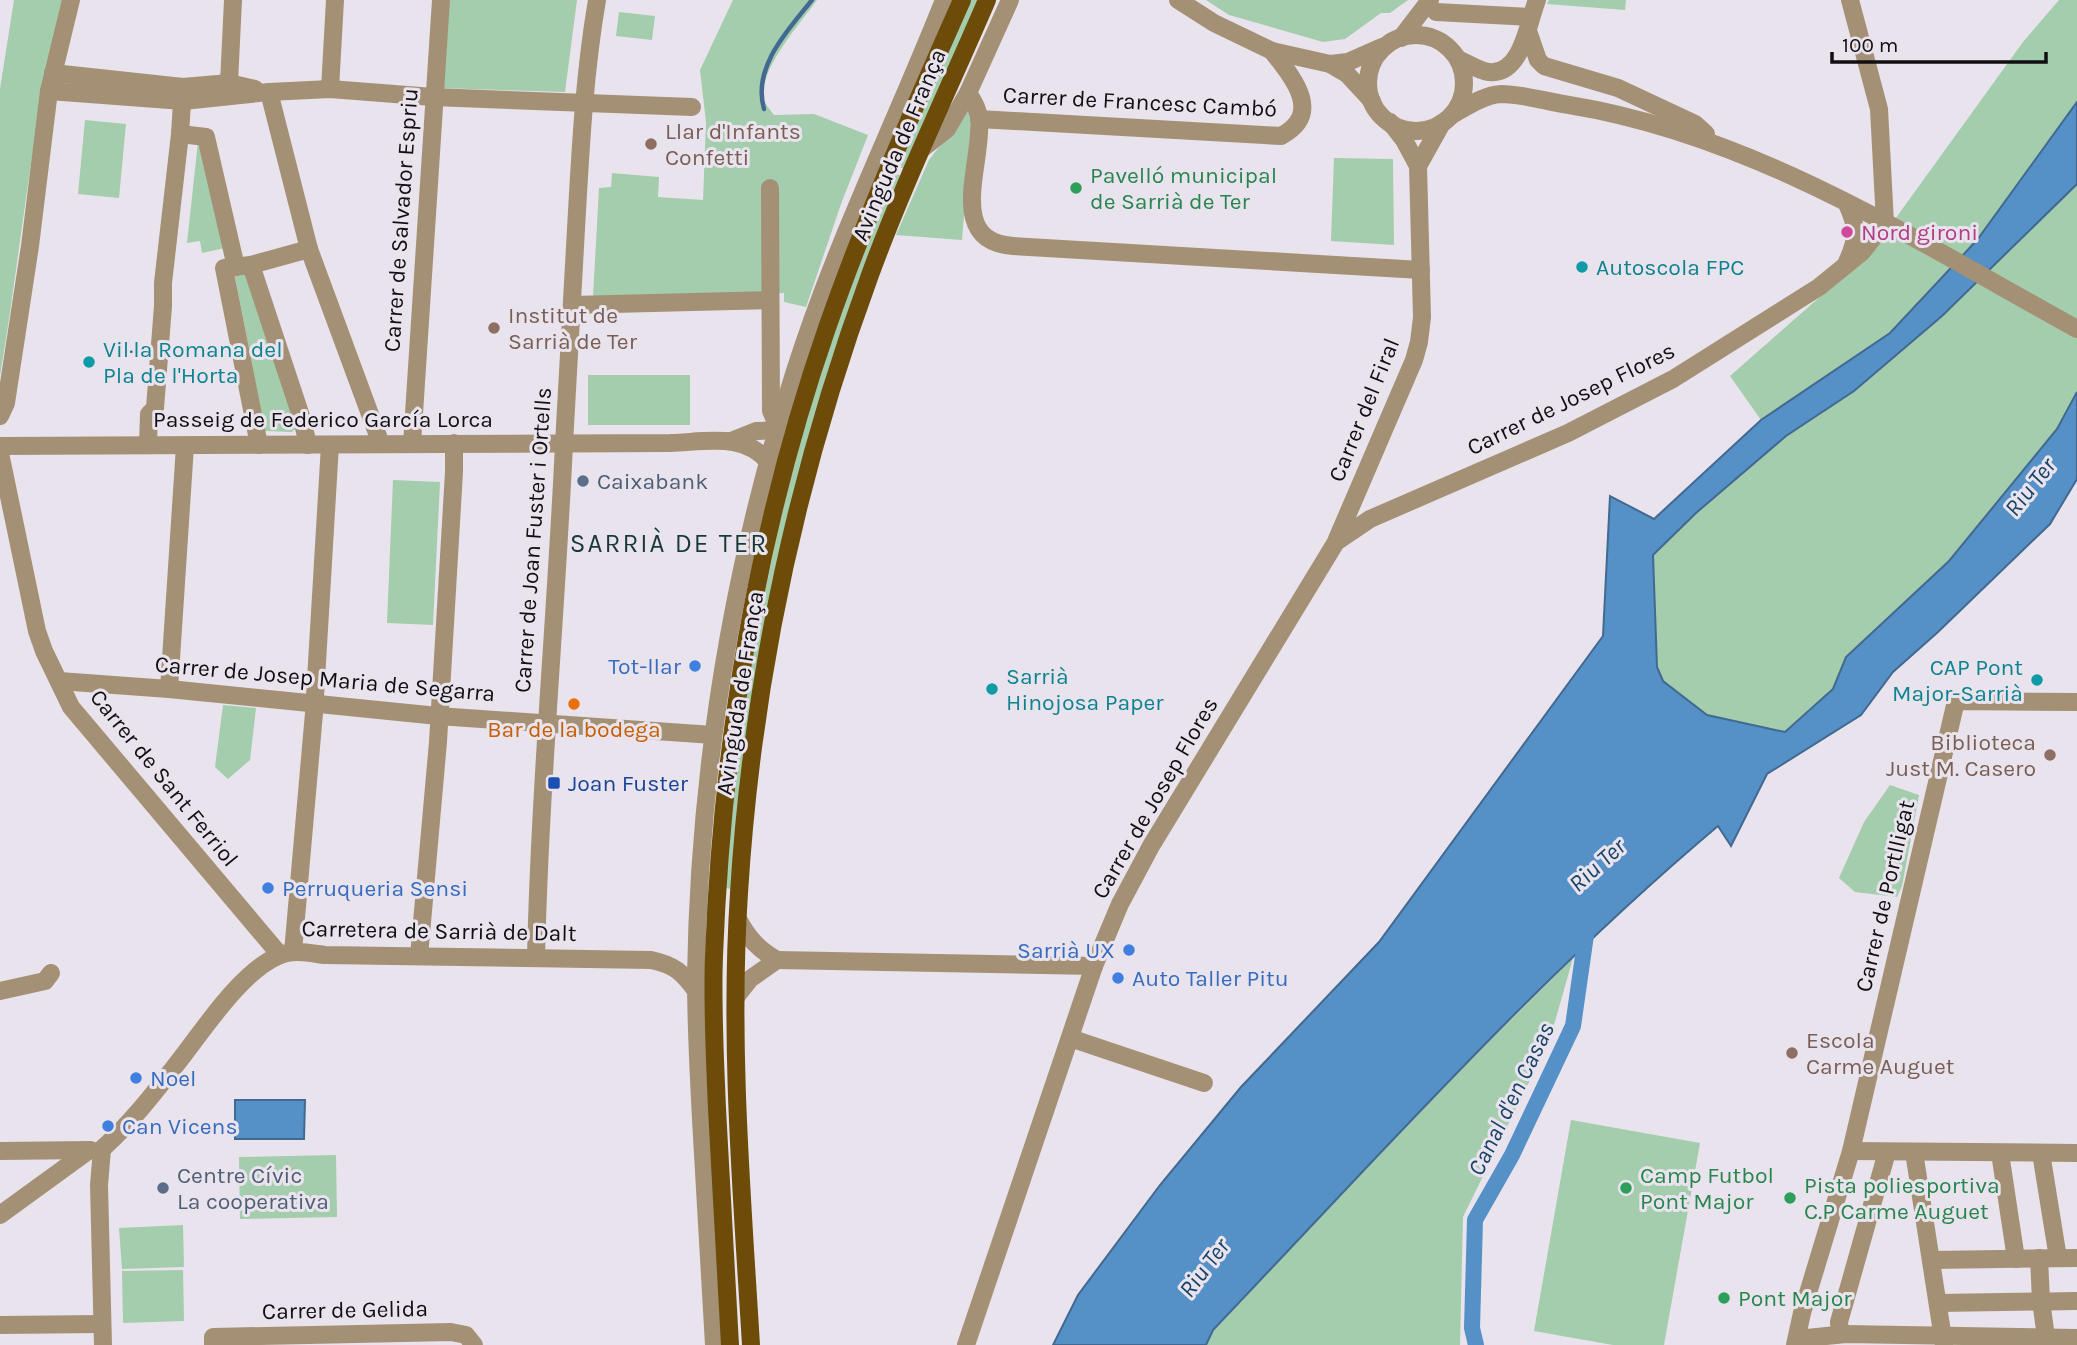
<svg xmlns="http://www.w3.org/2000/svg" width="2077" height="1345" font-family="Karla,sans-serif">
  <rect width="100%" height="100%" fill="#e9e3ed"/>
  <g fill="#a3cdac">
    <path d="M14,0H62C32,123 21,251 0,376V89Z"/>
    <path d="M445,0H577L565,92L438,88Z"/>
    <path d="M733,0H817C801,22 756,73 764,101C766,105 771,111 774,115L814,114L868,135L841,204L806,307L784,302V293L593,297L599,188L611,187L612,173L659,177L658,197L703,200L706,122L700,70Z"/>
    <path d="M971,0H979L905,170L898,166Z"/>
    <path d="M1206,0H1408L1390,13H1381L1345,39L1323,42L1229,15Z"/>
    <path d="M1549,0H1626L1625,10L1547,4Z"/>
    <path d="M2059,0H2077V102L1977,240L1890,333L1761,420L1730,376L1872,251L2023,42Z"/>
    <path d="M619,12L655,16L652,40L616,36Z"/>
    <path d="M969,108L971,132L962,240L896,235L929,160Z"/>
    <path d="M85,120L126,124L119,198L78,194Z"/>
    <path d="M201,141L225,248L202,253L200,241L187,243L198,142Z"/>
    <path d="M1334,158L1393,159L1394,245L1331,241Z"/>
    <path d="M894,173L902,176L858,286L749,727L741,774L732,889L725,888L735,759L752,654L784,502L802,432L832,338Z"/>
    <path d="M2077,184V392L2057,429L1949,561L1846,657L1833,689L1785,732L1707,715L1663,681L1657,667L1653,555L1696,513L1786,436L1854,391L1942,316Z"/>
    <path d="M249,273L298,427L292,432L265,431L235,276Z"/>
    <rect x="588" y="375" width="102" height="50"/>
    <path d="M393,480L440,482L433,625L387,623Z"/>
    <path d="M223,705L256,708L250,760L228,779L215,767Z"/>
    <path d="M1890,785L1919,795L1902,886L1897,897L1855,892L1839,878L1864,822Z"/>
    <path d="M1573,958L1550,1039L1463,1217L1460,1345H1206L1213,1330L1464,1066Z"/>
    <path d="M1571,1120L1700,1143L1664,1345H1613L1534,1331Z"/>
    <path d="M336,1155L337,1217L240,1219L239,1157Z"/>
    <path d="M183,1225L184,1267L122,1269L119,1228Z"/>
    <path d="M183,1270L184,1321L123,1323L122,1271Z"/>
  </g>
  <g fill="#5590c7" stroke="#416991" stroke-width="2">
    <path d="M2077,102V184L1942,316L1854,391L1786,436L1696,513L1653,555L1657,667L1663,681L1707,715L1785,732L1833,689L1846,657L1949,561L2057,429L2077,392V479L2050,524L1938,632L1893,672L1861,715L1767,774L1731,846L1718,826C1536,979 1377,1158 1213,1330L1206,1345H1053L1078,1295L1160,1185L1241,1087L1379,942L1603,636L1610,496L1654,519L1761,420L1890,333L1977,240Z"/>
    <path d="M235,1100H305L304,1139H235Z"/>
  </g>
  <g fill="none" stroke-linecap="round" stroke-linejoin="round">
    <path stroke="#416991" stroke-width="4.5" d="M764,109C752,67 788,30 812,0"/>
    <path stroke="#5590c7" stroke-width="16" d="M1476,1345L1472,1328L1475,1220L1512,1155L1573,1026L1587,928"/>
    <g stroke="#a49175" stroke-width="18">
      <path d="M1178,0L1214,23L1272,51L1330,64L1347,74L1372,101"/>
      <path d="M1850,0L1879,109L1885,223"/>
      <path d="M1436,12L1531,17"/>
      <path d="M1528,31L1538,60L1544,66L1618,88L1695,124L1706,134"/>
      <circle cx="1416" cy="83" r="48"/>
      <path d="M1401,38L1430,0"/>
      <path d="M1458,59C1468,63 1479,71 1489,72C1522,76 1528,22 1537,0"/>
      <path d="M1330,64L1348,62L1382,47"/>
      <path d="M53,73L183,87L229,83L255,89"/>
      <path d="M229,83L233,0"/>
      <path d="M330,89L335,0"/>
      <path d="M49,91L183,101L269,92L330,89L433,97L692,107"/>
      <path d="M269,92L309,249L381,444"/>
      <path d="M968,93C973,100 978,110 979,118C984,161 944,241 1013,246L1421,270"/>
      <path d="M1452,115C1466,107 1484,95 1501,94C1523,94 1548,102 1569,105C1754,135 1915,240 2077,329"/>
      <path d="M979,119L1281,136C1324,113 1292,77 1272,51"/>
      <path d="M180,134L206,137L236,267"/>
      <path d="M923,148L947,129L968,93L1010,0"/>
      <path d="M1418,166L1442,123"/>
      <path d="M770,188L771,411L778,427"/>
      <path d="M1847,262C1858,238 1858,228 1847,204"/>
      <path d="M251,265L309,249"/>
      <path d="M572,305L770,300"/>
      <path d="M0,416L6,403L30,246L49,91L71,0"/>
      <path d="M731,441L756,431L778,430"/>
      <path d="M412,444L441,0"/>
      <path d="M148,445L149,414L155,408L163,306V283L180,134L183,87"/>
      <path d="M259,445L224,268L251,265L302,419L308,445"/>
      <path d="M0,446L670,443C706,442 746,432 769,463"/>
      <path d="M0,453L37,631L44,651L71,707L280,955"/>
      <path d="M1337,539L1414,360L1419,342L1422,317L1418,166L1404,140L1390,122"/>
      <path d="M59,681L169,689L438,716L713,735"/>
      <path d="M169,689L185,446"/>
      <path d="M738,919C748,938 758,949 777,960"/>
      <path d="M293,952L314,713L330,445"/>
      <path d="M419,956L438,742L454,472V443"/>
      <path d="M536,957C540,786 556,615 564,444C568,366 573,289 577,211C581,140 585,70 597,0"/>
      <path d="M777,960L1094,966"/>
      <path d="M0,991L45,981L51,973"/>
      <path d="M736,997L750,979L777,960"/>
      <path d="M1070,1038L1204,1083"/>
      <path d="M102,1149C131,1123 155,1092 179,1061C204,1029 241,972 278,956C293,949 309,953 325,955L651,960C675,965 682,972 697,992"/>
      <path d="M102,1149L99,1185L103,1345"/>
      <path d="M0,1151L91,1150"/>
      <path d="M1851,1151L2077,1153"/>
      <path d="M1914,1152L1944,1345"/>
      <path d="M2000,1153L2016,1259"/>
      <path d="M2041,1153L2058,1258"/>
      <path d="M0,1215L88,1151"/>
      <path d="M2039,1258L2041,1301L2046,1337"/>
      <path d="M1932,1260L2077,1258"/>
      <path d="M1939,1303L2077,1301"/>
      <path d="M0,1325L102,1324"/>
      <path d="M1840,1334L1839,1322L1887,1152"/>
      <path d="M1798,1335L1807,1338L1846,1334L2077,1338"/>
      <path d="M213,1345V1337L451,1332L466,1335L474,1345"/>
      <path d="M714,1345C710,1276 706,1206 702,1137C699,1084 696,1030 696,977C699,773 732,569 794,374C835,244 894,126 944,0"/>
      <path d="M966,1345L1094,966L1120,904L1151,846L1336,542L1370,519L1568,433L1673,379L1819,287L1862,252L1885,223"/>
      <path d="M1795,1345L1802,1313L1851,1151L1956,701L2077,702"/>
    </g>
    <g stroke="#6d4c0a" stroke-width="18">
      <path d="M730,1345C726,1266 721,1188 717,1109C715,1058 712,1007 714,956C722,743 757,529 827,328C866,216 914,108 962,0"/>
      <path d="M751,1345C742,1195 729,1043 739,893C752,683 797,473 870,275C904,182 948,91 987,0"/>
    </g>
  </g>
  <g fill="#8d6e63" stroke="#e9e3ed" stroke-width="2.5">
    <circle cx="651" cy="144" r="7"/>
    <circle cx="494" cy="328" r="7"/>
    <circle cx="2050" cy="755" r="7"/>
    <circle cx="1792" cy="1053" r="7"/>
  </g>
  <g fill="#2e9e5b" stroke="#e9e3ed" stroke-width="2.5">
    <circle cx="1076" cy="188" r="7"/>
    <circle cx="1626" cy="1188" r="7"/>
    <circle cx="1790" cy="1198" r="7"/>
    <circle cx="1724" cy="1298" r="7"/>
  </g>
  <circle fill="#d1479c" stroke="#e9e3ed" stroke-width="2.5" cx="1847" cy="232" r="7"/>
  <g fill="#0f9aa8" stroke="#e9e3ed" stroke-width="2.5">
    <circle cx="1582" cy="267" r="7"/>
    <circle cx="89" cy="362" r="7"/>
    <circle cx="2037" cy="680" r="7"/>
    <circle cx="992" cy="689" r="7"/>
  </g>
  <g fill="#5c6f8a" stroke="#e9e3ed" stroke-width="2.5">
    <circle cx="583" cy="481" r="7"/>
    <circle cx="163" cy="1188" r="7"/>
  </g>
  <g fill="#3f7fe0" stroke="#e9e3ed" stroke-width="2.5">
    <circle cx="695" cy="666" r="7"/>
    <circle cx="268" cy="888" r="7"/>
    <circle cx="1129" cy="950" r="7"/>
    <circle cx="1118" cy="978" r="7"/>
    <circle cx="136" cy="1078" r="7"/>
    <circle cx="108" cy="1126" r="7"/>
  </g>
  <circle fill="#e8710a" stroke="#e9e3ed" stroke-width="2.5" cx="574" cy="704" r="7"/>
  <rect fill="#1a4fb4" stroke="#e9e3ed" stroke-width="2.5" x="547" y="776" width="14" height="14" rx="3.5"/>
  <g text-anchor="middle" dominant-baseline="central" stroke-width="6" stroke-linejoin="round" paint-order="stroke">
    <g font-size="23" fill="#110f12" stroke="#e9e3ed">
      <text transform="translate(1140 102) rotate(3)">Carrer de Francesc Cambó</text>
      <text transform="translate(899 145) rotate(-67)">Avinguda de França</text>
      <text transform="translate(401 220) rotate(-86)">Carrer de Salvador Espriu</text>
      <text transform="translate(1571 399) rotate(-26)">Carrer de Josep Flores</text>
      <text transform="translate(1364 410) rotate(-68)">Carrer del Firal</text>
      <text x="323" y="419">Passeig de Federico García Lorca</text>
      <text transform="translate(533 540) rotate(-86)">Carrer de Joan Fuster i Ortells</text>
      <text transform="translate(325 679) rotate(5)">Carrer de Josep Maria de Segarra</text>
      <text transform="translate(740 693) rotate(-81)">Avinguda de França</text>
      <text transform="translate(164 778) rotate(51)">Carrer de Sant Ferriol</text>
      <text transform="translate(1155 798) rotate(-60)">Carrer de Josep Flores</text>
      <text transform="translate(1885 896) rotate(-77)">Carrer de Portlligat</text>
      <text transform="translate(439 931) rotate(1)">Carretera de Sarrià de Dalt</text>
      <text transform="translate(345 1310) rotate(-1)">Carrer de Gelida</text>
    </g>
    <g font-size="23" fill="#785e54" stroke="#e9e3ed" text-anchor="start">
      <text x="665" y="131">Llar d'Infants<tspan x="665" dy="26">Confetti</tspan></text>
      <text x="508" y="315">Institut de<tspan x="508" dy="26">Sarrià de Ter</tspan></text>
      <text x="2036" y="742" text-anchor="end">Biblioteca<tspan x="2036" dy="26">Just M. Casero</tspan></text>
      <text x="1806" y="1040">Escola<tspan x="1806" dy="26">Carme Auguet</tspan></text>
    </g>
    <g font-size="23" fill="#27864d" stroke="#e9e3ed" text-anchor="start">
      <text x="1090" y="175">Pavelló municipal<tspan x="1090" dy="26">de Sarrià de Ter</tspan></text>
      <text x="1640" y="1175">Camp Futbol<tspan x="1640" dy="26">Pont Major</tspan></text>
      <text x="1804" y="1185">Pista poliesportiva<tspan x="1804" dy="26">C.P Carme Auguet</tspan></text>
      <text x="1738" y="1298">Pont Major</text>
    </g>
    <g font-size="23" fill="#b23c85" stroke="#e9e3ed" text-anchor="start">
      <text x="1861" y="232">Nord gironi</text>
    </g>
    <g font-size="23" fill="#0d838f" stroke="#e9e3ed" text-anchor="start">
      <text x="1596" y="267">Autoscola FPC</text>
      <text x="103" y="349">Vil·la Romana del<tspan x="103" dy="26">Pla de l'Horta</tspan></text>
      <text x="2023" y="667" text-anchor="end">CAP Pont<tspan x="2023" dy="26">Major-Sarrià</tspan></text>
      <text x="1006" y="676">Sarrià<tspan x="1006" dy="26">Hinojosa Paper</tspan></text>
    </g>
    <g font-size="23" fill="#4e5e75" stroke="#e9e3ed" text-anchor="start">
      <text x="597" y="481">Caixabank</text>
      <text x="177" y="1175">Centre Cívic<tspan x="177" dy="26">La cooperativa</tspan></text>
    </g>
    <g font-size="23" fill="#366cbe" stroke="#e9e3ed" text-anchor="start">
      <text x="681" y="666" text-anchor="end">Tot-llar</text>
      <text x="282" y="888">Perruqueria Sensi</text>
      <text x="1115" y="950" text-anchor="end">Sarrià UX</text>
      <text x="1132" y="978">Auto Taller Pitu</text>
      <text x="150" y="1078">Noel</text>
      <text x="122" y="1126">Can Vicens</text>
    </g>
    <g font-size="23" fill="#c56008" stroke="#e9e3ed">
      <text x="574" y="729">Bar de la bodega</text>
    </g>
    <g font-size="23" fill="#164399" stroke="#e9e3ed" text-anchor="start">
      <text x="568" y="783">Joan Fuster</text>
    </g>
    <g font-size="24" font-style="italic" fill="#184368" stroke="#e9e3ed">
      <text transform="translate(2030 487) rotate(-52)">Riu Ter</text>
      <text transform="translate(1597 865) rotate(-42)">Riu Ter</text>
      <text transform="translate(1511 1099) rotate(-64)">Canal d'en Casas</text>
      <text transform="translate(1204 1268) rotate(-53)">Riu Ter</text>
    </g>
    <g font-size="26" letter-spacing="2" fill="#183a36" stroke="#e9e3ed">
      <text x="669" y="543">SARRIÀ DE TER</text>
    </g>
  </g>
  <path d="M1832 52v10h214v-10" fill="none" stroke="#110f12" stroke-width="3.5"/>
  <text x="1842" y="52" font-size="21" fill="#110f12" stroke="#e9e3ed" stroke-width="5" paint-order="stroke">100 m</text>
</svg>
